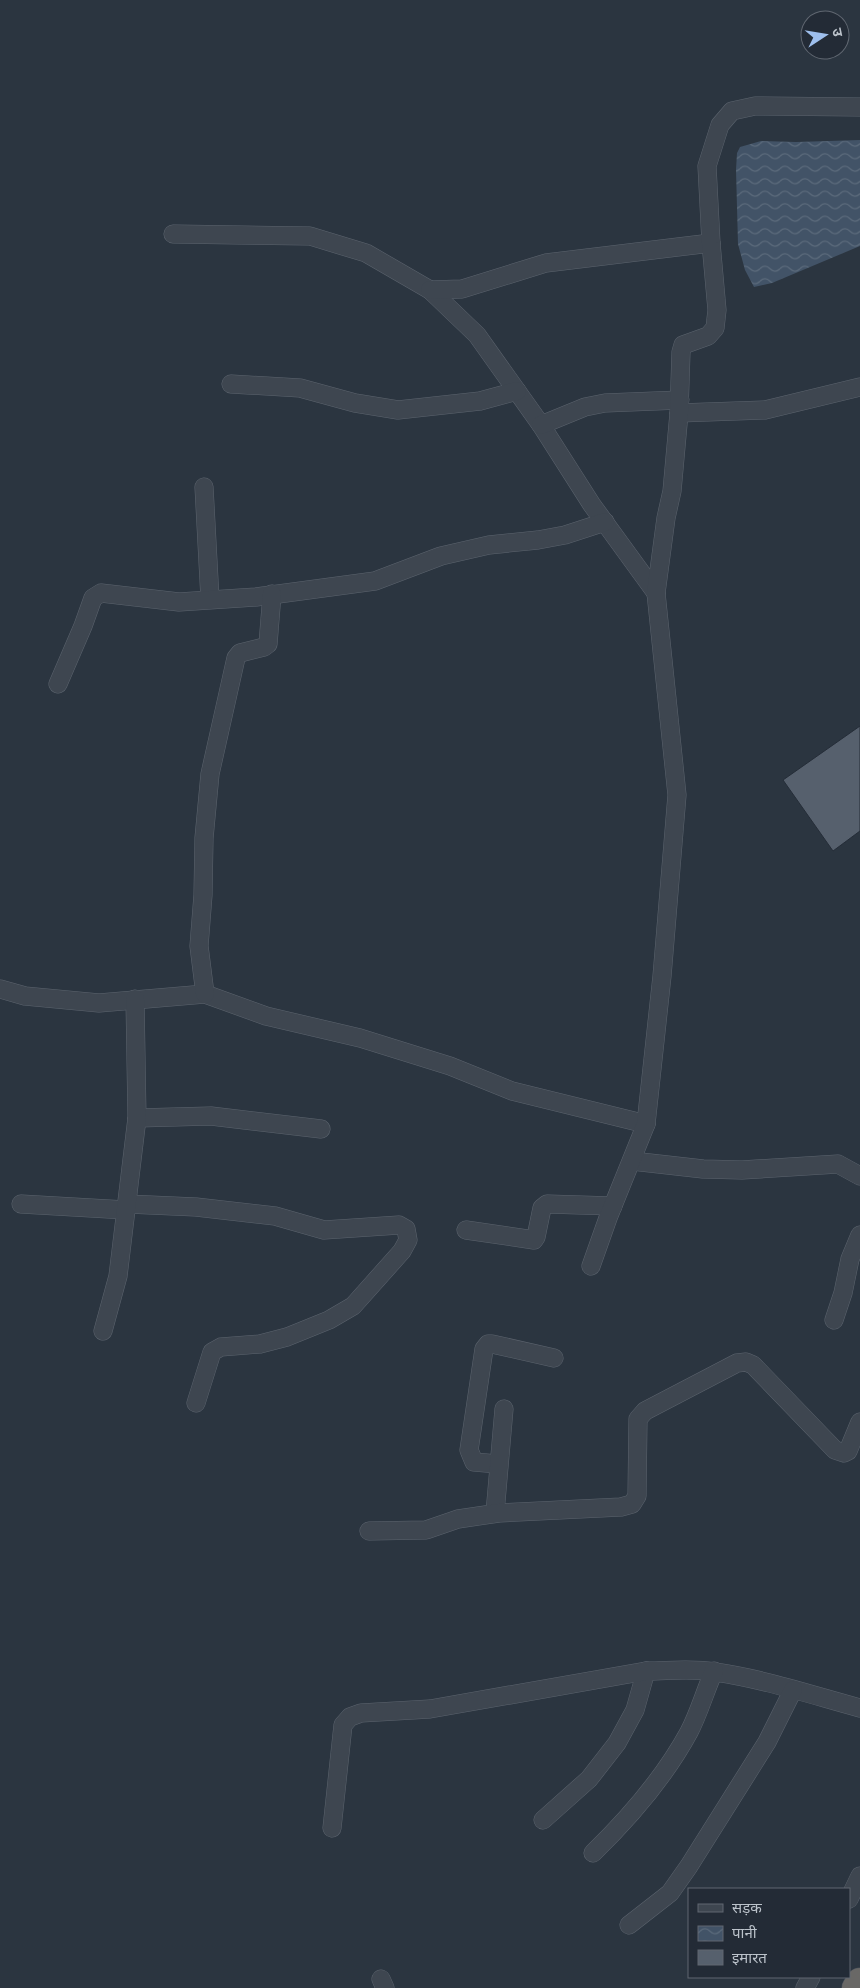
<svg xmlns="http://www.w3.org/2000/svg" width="860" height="1988" font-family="'Work Sans','Noto Sans Devanagari',sans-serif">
  <defs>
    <pattern id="water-waves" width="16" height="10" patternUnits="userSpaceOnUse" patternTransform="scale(1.25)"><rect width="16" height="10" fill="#425367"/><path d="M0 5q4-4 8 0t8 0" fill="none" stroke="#5b6a7b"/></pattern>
  </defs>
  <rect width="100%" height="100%" fill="#2b3540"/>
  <path fill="url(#water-waves)" d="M860,140V246L772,283L754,287L745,270L738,244L736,170L737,153L740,147L761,141L796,142Z"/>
  <path fill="#56606d" stroke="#252d38" d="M860,726V831L833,851L783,780Z"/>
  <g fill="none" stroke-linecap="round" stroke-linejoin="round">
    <defs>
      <g id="minor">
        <path d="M173,234L310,236L366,253L430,290L477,335L541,425L592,505L656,593"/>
        <path d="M430,290L462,289L546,263L711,243"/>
        <path d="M231,384L300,388L355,403L398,410L480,401L517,391"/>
        <path d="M679,413L765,410L860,387"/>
        <path d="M541,425L585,407L605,403L680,400"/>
        <path d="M204,487L210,599"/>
        <path d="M58,684L83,626L93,598L101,593L179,602L256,597L375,581L441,556L489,545L538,540L565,535L605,522"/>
        <path d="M0,989L25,996L99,1003L205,994L266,1016L360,1038L450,1066L512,1091L646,1124"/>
        <path d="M205,994L199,946L203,895L204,838L210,774L236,658L240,653L264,647L268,644L272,594"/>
        <path d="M137,1118L211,1116L321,1129"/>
        <path d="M632,1161L703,1169L742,1170L838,1164L860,1176"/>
        <path d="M21,1204L126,1210"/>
        <path d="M127,1204L196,1207L275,1216L324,1230L399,1225L406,1229L408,1240L402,1251L353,1306L329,1320L287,1337L260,1344L221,1347L212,1352L196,1403"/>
        <path d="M466,1230L534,1240L536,1237L542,1208L547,1204L613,1206"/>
        <path d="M591,1266L608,1218L646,1124L662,976L677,795L656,593L666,518L672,491L679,413L681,352L683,345L708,336L715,328L717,310L711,243L707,166L720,125L732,111L755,106L860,107"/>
        <path d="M834,1320L843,1293L850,1259L860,1235"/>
        <path d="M103,1331L118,1276L137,1118L135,999"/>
        <path d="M498,1464L474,1462L469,1450L484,1349L488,1344H492L554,1358"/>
        <path d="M495,1513L504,1409"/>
        <path d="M369,1531L426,1530L458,1519L499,1513L621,1507L632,1504L637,1496L638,1419L645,1411L737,1363L746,1362L753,1365L835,1450L844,1453L848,1451L860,1422"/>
        <path d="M543,1820L589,1779L617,1743L635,1710L646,1671"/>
        <path d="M332,1828L343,1725L350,1717L361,1713L430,1709L646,1671C668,1671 693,1668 715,1672C764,1679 812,1695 860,1708"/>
        <path d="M593,1853C630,1817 664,1778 689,1732C699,1713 705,1691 714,1671"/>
        <path d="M849,1899L860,1876"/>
        <path d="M629,1925L670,1893L689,1866L767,1742L793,1690"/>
        <path d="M381,1979L385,1988"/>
        <path d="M805,1988L811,1977"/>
      </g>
      <path id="trunk" d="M856,1988L860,1982"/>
    </defs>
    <use href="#minor" stroke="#5c646e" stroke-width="19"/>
    <use href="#trunk" stroke="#49515b" stroke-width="29"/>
    <use href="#minor" stroke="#3e4650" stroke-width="18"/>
    <use href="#trunk" stroke="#696866" stroke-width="28"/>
  </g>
  <rect x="688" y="1888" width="162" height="90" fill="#232b36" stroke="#606771"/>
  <rect x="698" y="1904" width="25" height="8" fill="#3e4650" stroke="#606771"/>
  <text x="732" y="1913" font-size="15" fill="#bbc2ca">सड़क</text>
  <rect x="698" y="1926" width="25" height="15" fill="url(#water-waves)" stroke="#606771"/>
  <text x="732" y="1938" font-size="15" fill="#bbc2ca">पानी</text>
  <rect x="698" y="1950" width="25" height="15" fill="#56606d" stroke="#606771"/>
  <text x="732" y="1963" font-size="15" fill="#bbc2ca">इमारत</text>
  <g transform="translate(825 35) rotate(78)"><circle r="24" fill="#232b36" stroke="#606771"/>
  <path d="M0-4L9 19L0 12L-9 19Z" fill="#9ebfed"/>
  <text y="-8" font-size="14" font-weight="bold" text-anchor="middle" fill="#bbc2ca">उ</text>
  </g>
</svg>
